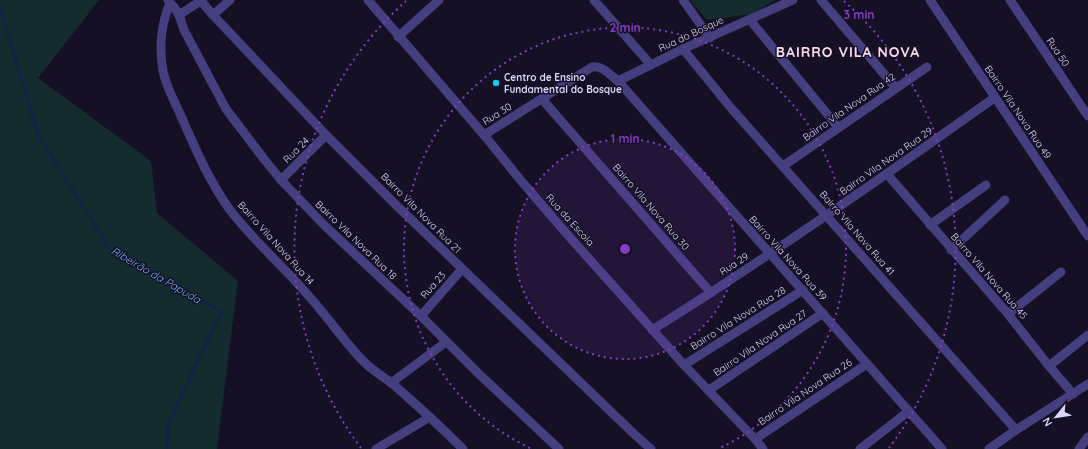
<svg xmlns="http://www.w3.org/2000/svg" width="1088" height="449" font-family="Quicksand,sans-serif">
  <rect width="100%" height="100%" fill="#151024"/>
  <g fill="#142c2d">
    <path d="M0,0H99L38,78L151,161L157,213L238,281L217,449H0Z"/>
    <path d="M690,0H776L751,14L707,20Z"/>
  </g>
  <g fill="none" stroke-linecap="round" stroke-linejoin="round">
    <path stroke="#122346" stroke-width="3" d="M0,7L38,135L109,248L222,312L168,423L167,449"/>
    <g stroke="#463f7f" stroke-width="9">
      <path d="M168,0L170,3L174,7L179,15L184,30L226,109L264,159L281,180L324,225L421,316L479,374L559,449"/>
      <path d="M368,0L484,135L523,183L566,233L684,365L755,439L763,449"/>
      <path d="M594,0L651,65"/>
      <path d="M683,0L710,38"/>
      <path d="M821,0L896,88"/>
      <path d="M930,0L1088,236"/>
      <path d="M1010,0L1088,116"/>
      <path d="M201,1L213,15L326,135L394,203L633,433L651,449"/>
      <path d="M170,3C161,24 159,49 163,71C166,87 175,102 181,116C195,148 209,181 230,210C253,240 282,265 307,294C327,316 343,340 363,361C373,371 384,377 394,385C418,406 441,427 463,449"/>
      <path d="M179,15L202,0"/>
      <path d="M213,15L230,0"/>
      <path d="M750,20L838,127"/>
      <path d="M398,37L439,0"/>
      <path d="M683,49L731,108L1016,430"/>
      <path d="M618,81L683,49L793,0"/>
      <path d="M542,99L711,293"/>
      <path d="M484,135L592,67C602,65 610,75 618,81L942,449"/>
      <path d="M783,166L927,67"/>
      <path d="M887,174L1008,314L1049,366L1073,394"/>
      <path d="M281,180L326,135"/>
      <path d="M930,225L986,185"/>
      <path d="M951,250L1005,200"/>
      <path d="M1008,314L1061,272"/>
      <path d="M421,316L462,269"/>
      <path d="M652,330C769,257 882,178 994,98"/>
      <path d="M684,365L803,290"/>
      <path d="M1049,366L1088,335"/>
      <path d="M391,383L446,342"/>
      <path d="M709,390L823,313"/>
      <path d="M755,439L867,364"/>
      <path d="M376,449L430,417"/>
      <path d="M860,449L909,411"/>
      <path d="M989,449L1016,430L1088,384"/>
      <path d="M1079,449L1088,437"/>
    </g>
  </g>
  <circle cx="625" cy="249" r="110" fill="#853dc5" fill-opacity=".12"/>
  <g fill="none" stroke="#853dc5" stroke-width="2" stroke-dasharray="2 4">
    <circle cx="625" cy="249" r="110"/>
    <path d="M530 448A221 221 0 1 1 720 448"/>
    <path d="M361 448A331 331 0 0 1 406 1M844 1A331 331 0 0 1 889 448"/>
  </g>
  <circle fill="#12c7ec" stroke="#151024" stroke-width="1.5" cx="496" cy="83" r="4"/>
  <g text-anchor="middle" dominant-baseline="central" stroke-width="3" stroke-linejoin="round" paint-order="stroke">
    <g font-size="10" fill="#ddd6fc" stroke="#151024">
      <text transform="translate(691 34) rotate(-25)">Rua do Bosque</text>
      <text transform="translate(1058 52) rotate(56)">Rua 50</text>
      <text transform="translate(849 107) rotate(-35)">Bairro Vila Nova Rua 42</text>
      <text transform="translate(1018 112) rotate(56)">Bairro Vila Nova Rua 49</text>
      <text transform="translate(497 114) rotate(-32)">Rua 30</text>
      <text transform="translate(296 150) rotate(-45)">Rua 24</text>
      <text transform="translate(886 161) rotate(-35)">Bairro Vila Nova Rua 29</text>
      <text transform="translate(651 207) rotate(49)">Bairro Vila Nova Rua 30</text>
      <text transform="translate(421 213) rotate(45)">Bairro Vila Nova Rua 21</text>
      <text transform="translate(570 220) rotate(48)">Rua da Escola</text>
      <text transform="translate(857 233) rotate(49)">Bairro Vila Nova Rua 41</text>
      <text transform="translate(356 240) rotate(44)">Bairro Vila Nova Rua 18</text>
      <text transform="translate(276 243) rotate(48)">Bairro Vila Nova Rua 14</text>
      <text transform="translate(788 258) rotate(48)">Bairro Vila Nova Rua 39</text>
      <text transform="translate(734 264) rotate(-33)">Rua 29</text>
      <text transform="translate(989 276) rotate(49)">Bairro Vila Nova Rua 45</text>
      <text transform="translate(433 285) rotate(-49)">Rua 23</text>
      <text transform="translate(738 318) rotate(-32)">Bairro Vila Nova Rua 28</text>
      <text transform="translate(760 343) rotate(-34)">Bairro Vila Nova Rua 27</text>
      <text transform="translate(805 392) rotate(-34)">Bairro Vila Nova Rua 26</text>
    </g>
    <g font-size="10" font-weight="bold" fill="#ddd6fc" stroke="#151024" text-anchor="start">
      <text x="504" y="77">Centro de Ensino<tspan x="504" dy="12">Fundamental do Bosque</tspan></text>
    </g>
    <g font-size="11" font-style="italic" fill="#6dacf4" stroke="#151024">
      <text transform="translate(156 275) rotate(30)">Ribeirão da Papuda</text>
    </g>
    <g font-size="14" font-weight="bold" letter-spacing="1" fill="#fcd8ec" stroke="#151024">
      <text x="848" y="52">BAIRRO VILA NOVA</text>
    </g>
  </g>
  <circle cx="625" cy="249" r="6" fill="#853dc5" stroke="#151024" stroke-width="2"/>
  <g font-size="12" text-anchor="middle" font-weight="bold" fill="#853dc5" stroke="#151024" stroke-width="3" stroke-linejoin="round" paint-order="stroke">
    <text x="859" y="19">3 min</text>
    <text x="625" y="32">2 min</text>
    <text x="625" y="143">1 min</text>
  </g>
  <g transform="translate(1056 417) rotate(240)" stroke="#151024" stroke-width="3" paint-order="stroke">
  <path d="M0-3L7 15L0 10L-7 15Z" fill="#ddd6fc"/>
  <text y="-6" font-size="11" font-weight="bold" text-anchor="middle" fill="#ddd6fc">N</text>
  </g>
</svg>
